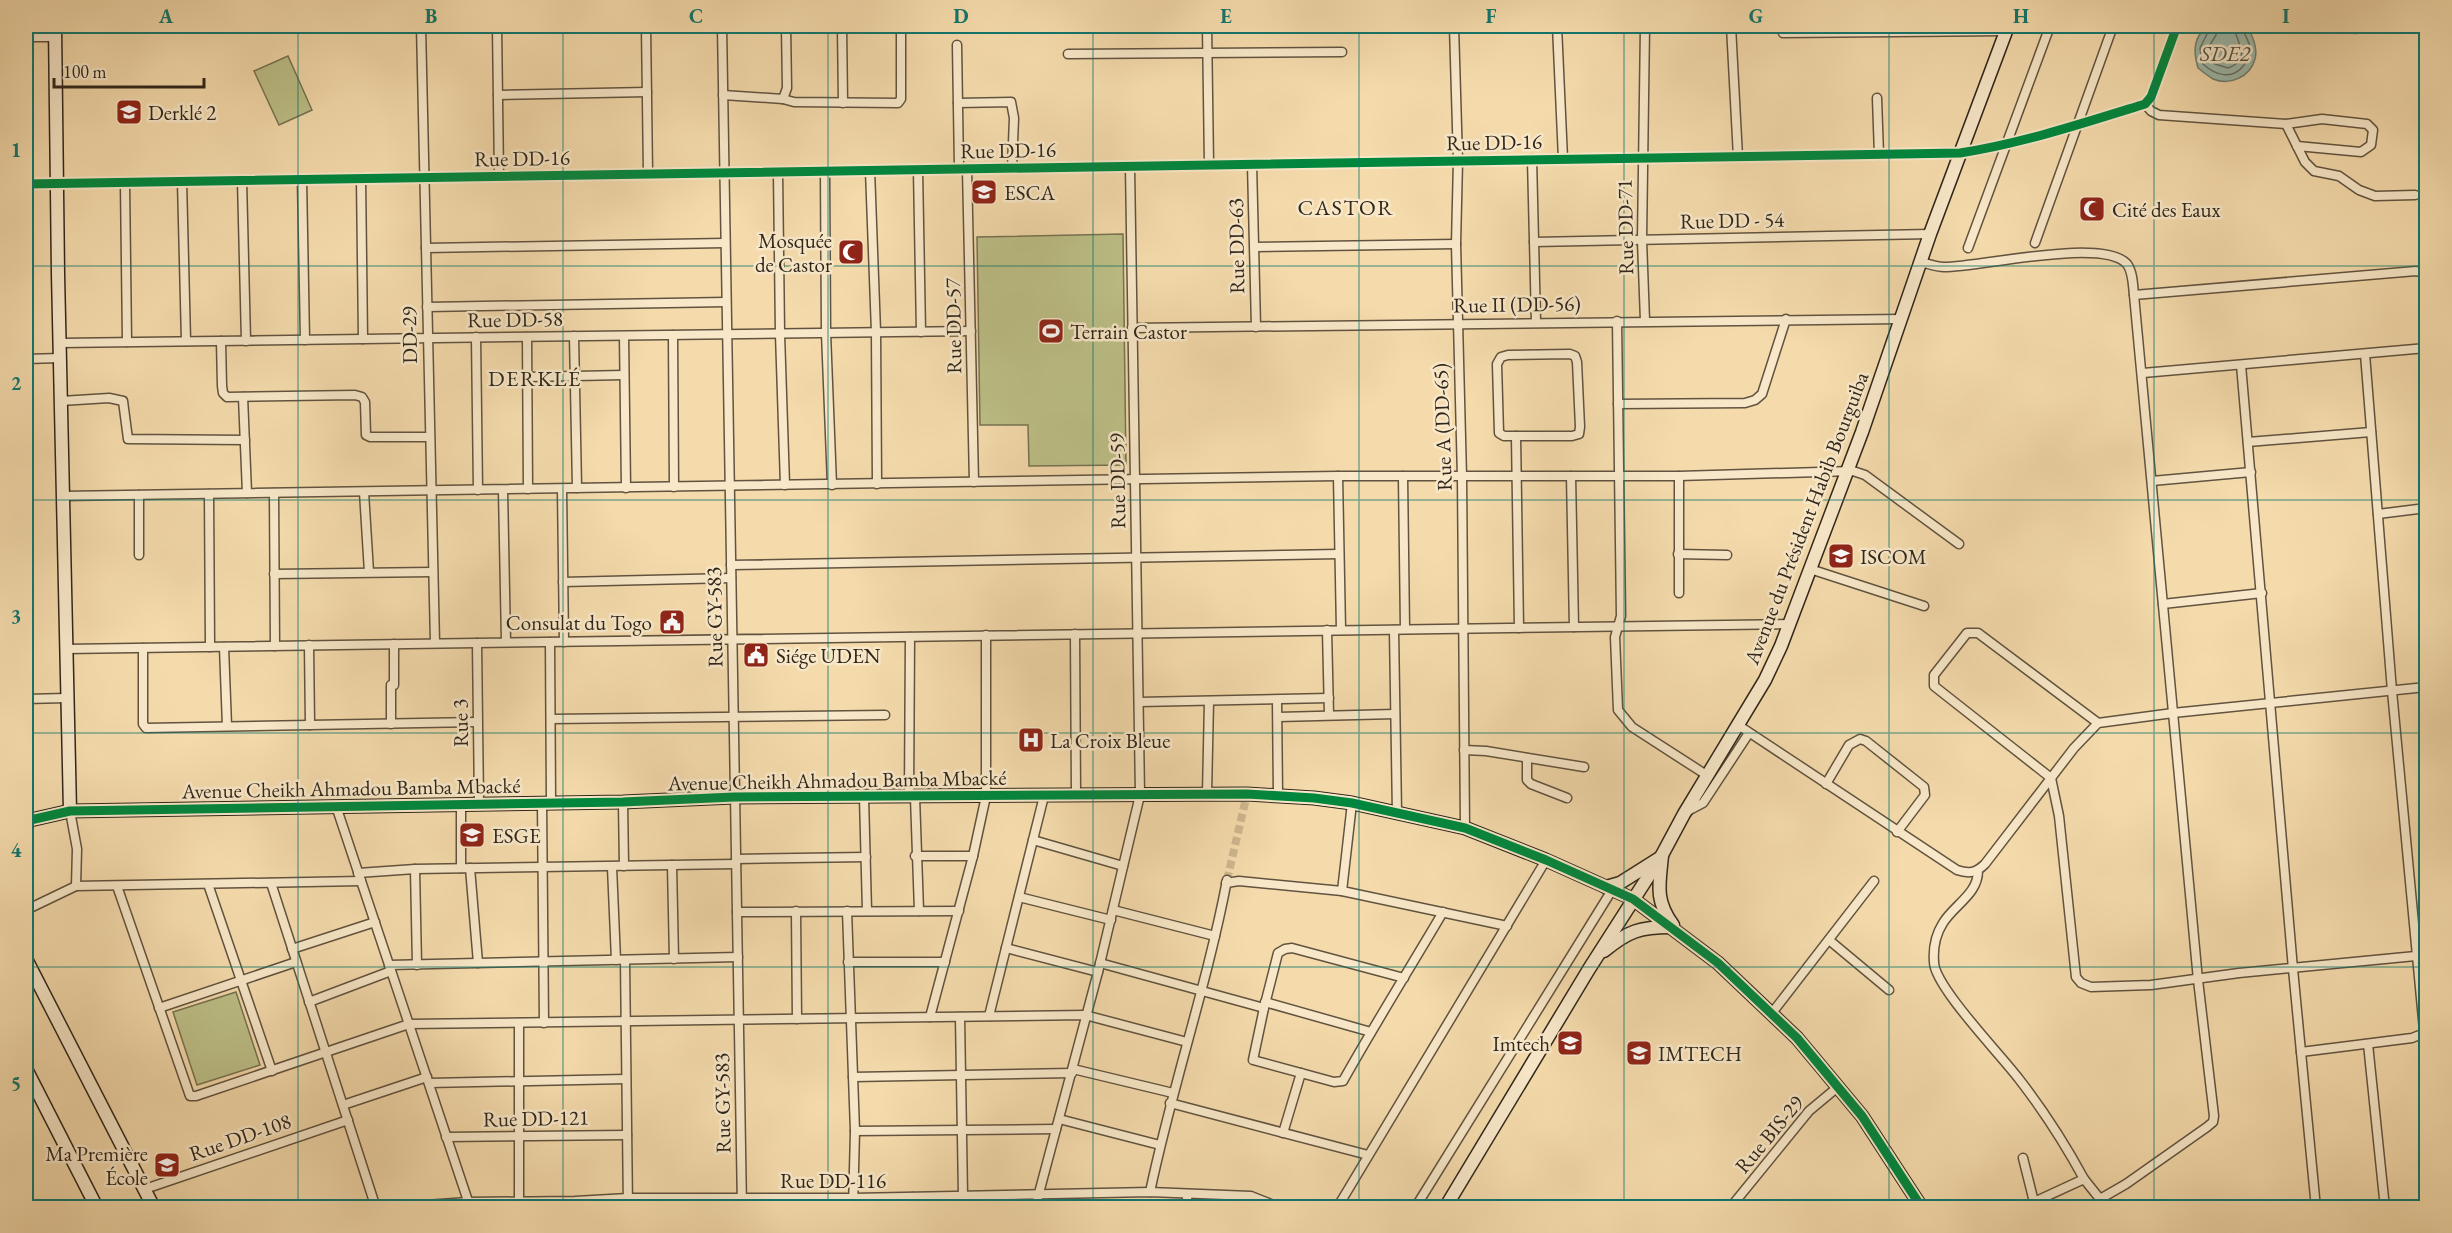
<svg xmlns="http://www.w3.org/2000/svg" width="2452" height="1233" font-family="'EB Garamond',serif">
  <rect width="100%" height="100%" fill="#f5dbac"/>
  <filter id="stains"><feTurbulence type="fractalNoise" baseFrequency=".00333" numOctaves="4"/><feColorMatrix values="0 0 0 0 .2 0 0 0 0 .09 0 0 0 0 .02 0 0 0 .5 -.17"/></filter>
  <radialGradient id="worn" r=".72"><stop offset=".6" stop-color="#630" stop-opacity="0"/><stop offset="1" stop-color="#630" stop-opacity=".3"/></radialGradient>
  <g fill="#bdc088" stroke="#767352" stroke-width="1.5">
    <path d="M288,56L312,110L279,125L254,71Z"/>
    <path d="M1123,234L1126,465L1029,466L1028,425H980L977,237Z"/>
    <path d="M236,992L260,1065L197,1085L173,1012Z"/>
  </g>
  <g fill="#9cbbad" stroke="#717f73" stroke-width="1.5">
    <path d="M2209,26H2243L2248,28C2253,37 2258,48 2255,59C2250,77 2230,86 2213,79C2208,76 2203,72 2198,68C2193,51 2193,36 2209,26Z"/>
    <path d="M2333,26H2375C2361,37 2347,35 2333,26Z"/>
  </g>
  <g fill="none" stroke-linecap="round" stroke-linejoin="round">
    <g stroke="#667064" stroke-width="1.5">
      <path d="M2211,26L2200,48L2203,64C2215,75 2232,81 2244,65C2248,60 2251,55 2250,48C2249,40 2243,33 2242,26"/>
      <path d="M2219,26C2218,38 2207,42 2208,56L2215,64L2228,68C2254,59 2235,41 2234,26"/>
    </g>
    <path stroke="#ceb78f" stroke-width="8" stroke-dasharray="8 4" stroke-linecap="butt" d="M1227,880L1247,794"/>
    <defs>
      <g id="street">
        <path d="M421,26L435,643"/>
        <path d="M497,26L499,176"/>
        <path d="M646,26L648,174"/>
        <path d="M722,26L742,1208"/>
        <path d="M842,26L843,103"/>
        <path d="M1207,26L1209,165"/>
        <path d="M1454,26L1458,161L1456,244L1462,477L1465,828"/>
        <path d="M1557,26L1563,159"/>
        <path d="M1645,26L1642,240L1645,321"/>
        <path d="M1731,26L1738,157"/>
        <path d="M309,28V26"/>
        <path d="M1783,33L2006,31"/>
        <path d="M26,37H55"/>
        <path d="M957,45L959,169"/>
        <path d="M1068,54L1342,52"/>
        <path d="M498,95L647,92"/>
        <path d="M723,95L783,99L794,102L898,103L901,99V26"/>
        <path d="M1877,98L1879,155"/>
        <path d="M783,99L787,88L786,26"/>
        <path d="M958,103L1011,102L1014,118L1012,168"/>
        <path d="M2145,104L2151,111L2159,115L2286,124L2322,119L2367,124L2373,130L2371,145L2361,152L2297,146"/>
        <path d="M2286,124L2305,162L2314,171L2339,176L2359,190L2375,196L2415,195"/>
        <path d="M1532,159L1536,322"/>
        <path d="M1252,164L1256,327"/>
        <path d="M967,169L974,482"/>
        <path d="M870,170L876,332L877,484"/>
        <path d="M918,170L921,332"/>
        <path d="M825,171L826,333L832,485"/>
        <path d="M778,172L780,334L785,485"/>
        <path d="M361,178L363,339"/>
        <path d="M302,179L305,340"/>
        <path d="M242,180L246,341"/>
        <path d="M182,181L186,341"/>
        <path d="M125,183L127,342"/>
        <path d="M26,184L1960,153C2023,143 2084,123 2145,104L2151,97L2177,26"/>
        <path d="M1534,242L1930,234"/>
        <path d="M2035,243L2113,26"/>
        <path d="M1255,247L1456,244"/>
        <path d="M426,248L725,243"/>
        <path d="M1968,248L2050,26"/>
        <path d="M1921,262C1929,264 1936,267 1944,267C1981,267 2103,237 2127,264C2133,272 2133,286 2134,295L2198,980L2214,1116L2213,1122L2207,1127L2126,1184L2100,1199L2084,1179L2021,1208"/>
        <path d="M2134,295L2416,271L2423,273L2426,278"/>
        <path d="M427,307L726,302"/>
        <path d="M1617,321L1621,616L1615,637L1618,710L1632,727L1708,776"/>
        <path d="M1132,328L1902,319"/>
        <path d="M673,335L674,487"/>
        <path d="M574,336L577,488"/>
        <path d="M624,336L626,488"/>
        <path d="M476,337L478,490"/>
        <path d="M527,337L528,489"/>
        <path d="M221,341L222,386L223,393L227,397L355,395L362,397L365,402L366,435L370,437H429"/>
        <path d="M60,343L971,331"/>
        <path d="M1570,354L1575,356L1577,362L1580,427L1579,434L1572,436H1504L1499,433L1497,364L1501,357L1508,355Z"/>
        <path d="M26,359L60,358"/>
        <path d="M2241,365L2293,969L2316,1208"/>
        <path d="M2143,373L2426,348"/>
        <path d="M527,377L624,375"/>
        <path d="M243,397L247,493"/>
        <path d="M61,401L109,398L123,401L128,439L245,440"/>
        <path d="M1618,404L1745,403L1755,400L1762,394L1786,319"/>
        <path d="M1516,436L1519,628"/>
        <path d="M2248,442L2371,432"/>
        <path d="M1338,476L1341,630"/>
        <path d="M1403,476L1405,629"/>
        <path d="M1571,476L1574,627"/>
        <path d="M1679,476V593"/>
        <path d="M2152,481L2251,472"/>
        <path d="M562,489L564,642"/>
        <path d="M503,490L506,642"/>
        <path d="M364,492L369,572"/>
        <path d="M274,493L275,646"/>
        <path d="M209,494L210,647"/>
        <path d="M62,496L1338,476H1679L1853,471L1865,475L1959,544"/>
        <path d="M2378,514L2426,508"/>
        <path d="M1678,554L1727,555"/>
        <path d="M139,555V495"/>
        <path d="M731,565L1339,554"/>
        <path d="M1810,569L1924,606"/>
        <path d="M274,574L432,572"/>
        <path d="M563,582L731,578"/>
        <path d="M2163,604L2262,593"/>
        <path d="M1327,630L1329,715"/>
        <path d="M1394,630L1397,814"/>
        <path d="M1075,634L1076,795"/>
        <path d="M550,642L551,802"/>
        <path d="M477,643L479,804"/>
        <path d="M394,644V685"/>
        <path d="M309,645L310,725"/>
        <path d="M224,647L227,726"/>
        <path d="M143,648V724L146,728L477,722"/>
        <path d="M65,649L1791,624"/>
        <path d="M26,699L66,698"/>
        <path d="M1277,700L1278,796"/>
        <path d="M1139,702L1329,698"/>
        <path d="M1278,717L1395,714"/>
        <path d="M551,719L885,715"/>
        <path d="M2098,723L1978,633H1967L1934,675V686L2051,778L2059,816L2076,977L2081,983L2091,987L2151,985L2239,973L2426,955"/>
        <path d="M391,724V685"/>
        <path d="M1738,725L1957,870C1969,874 1976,873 1985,864L2074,748L2098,723L2173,713L2426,687"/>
        <path d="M1464,750L1486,751L1584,767"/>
        <path d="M1527,758V780L1531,784L1567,798"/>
        <path d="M1826,784L1849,745L1860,739L1866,741L1924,787L1925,795L1897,832"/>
        <path d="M1207,794L1209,701"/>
        <path d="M909,796L910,637"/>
        <path d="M864,797L867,911"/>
        <path d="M915,797L919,911"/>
        <path d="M542,802L544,1023"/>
        <path d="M623,802L624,866"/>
        <path d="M336,806L469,1204"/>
        <path d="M70,811L77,849L76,886"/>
        <path d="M1684,813L1703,803L1749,733"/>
        <path d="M1033,840L1123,866"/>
        <path d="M915,856H973"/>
        <path d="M736,859L866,857"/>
        <path d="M672,865L674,959"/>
        <path d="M612,867L616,960"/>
        <path d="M461,868V804"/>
        <path d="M470,868L478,963"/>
        <path d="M415,869L417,965"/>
        <path d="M1978,871C1978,894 1954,905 1943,923C1936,934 1933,949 1934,962C1934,986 2001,1055 2019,1079C2043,1110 2065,1144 2084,1179"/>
        <path d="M358,873L415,869L736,864"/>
        <path d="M271,883L376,1208"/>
        <path d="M1226,883L1239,881L1342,891L1507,926"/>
        <path d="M208,884L272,1071"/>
        <path d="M117,886L190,1096H196L409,1024L1085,1015L1187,1042"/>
        <path d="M1342,891L1352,803"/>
        <path d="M1019,897L1111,920"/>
        <path d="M26,910L76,886L361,881"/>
        <path d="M1113,910L1215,936"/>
        <path d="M796,911L797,1019"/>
        <path d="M847,911L855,1131L853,1208"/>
        <path d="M737,912L959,911"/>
        <path d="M1829,940L1889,990"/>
        <path d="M1006,948L1098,972"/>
        <path d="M292,949L375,922"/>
        <path d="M625,960L628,1208"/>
        <path d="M848,962H945"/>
        <path d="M1100,963L1264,1008"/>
        <path d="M389,965L738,957"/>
        <path d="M1404,978L1292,948L1285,949L1278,953L1264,1008L1253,1060L1334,1082L1343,1081C1375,1024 1410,968 1443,912"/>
        <path d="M309,1002L391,971"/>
        <path d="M1265,1002L1371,1032"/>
        <path d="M159,1008L296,962"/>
        <path d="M1772,1013L1874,881"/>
        <path d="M989,1016L1044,796"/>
        <path d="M930,1017L973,856L986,796V635"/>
        <path d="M960,1017L963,1196"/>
        <path d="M2368,1044L2385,1208"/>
        <path d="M2301,1052L2412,1038L2422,1034L2424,1030L2392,691L2365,354"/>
        <path d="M1073,1069L1173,1093"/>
        <path d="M853,1077L1072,1073"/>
        <path d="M429,1083L626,1079"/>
        <path d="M1170,1103L1368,1155"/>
        <path d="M343,1105L427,1077"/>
        <path d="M1059,1119L1160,1145"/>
        <path d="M855,1131L1056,1129"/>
        <path d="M1283,1133L1301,1073"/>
        <path d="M446,1137L627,1135"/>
        <path d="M2023,1158L2034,1202L2038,1208"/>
        <path d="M145,1189L348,1120"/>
        <path d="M1150,1192C1172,1087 1207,985 1227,880"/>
        <path d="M2100,1199L2104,1208"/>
        <path d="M519,1202V1023"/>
        <path d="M383,1208L468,1202L575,1201L628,1198H853L1150,1192L1251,1196L1281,1208"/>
        <path d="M913,1208V1197"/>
        <path d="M1035,1208L1098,972L1140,795L1130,167"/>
        <path d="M1185,1208L1188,1194"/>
        <path d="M1337,1208L1546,860"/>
        <path d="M1415,1208L1612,890"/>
        <path d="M1730,1208L1809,1111L1839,1086"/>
      </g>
      <g id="secondary">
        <path d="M55,26L58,274L70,811"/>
        <path d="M26,821L70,811L623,802L734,797L1247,794L1314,798L1352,803L1465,828L1546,860L1633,899L1718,963L1797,1038L1862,1116L1922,1208"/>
        <path d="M1662,856C1659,885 1655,901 1673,925"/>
        <path d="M1606,887L1620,883L1658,859"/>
        <path d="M1604,951C1628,931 1640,927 1671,927"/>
        <path d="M26,959L154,1208"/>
        <path d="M26,1069L97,1208"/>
        <path d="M1445,1208L1589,969L1662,855L1684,814L1765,680L1781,646L1862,432L1930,234L2008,26"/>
      </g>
    </defs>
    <use href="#street" stroke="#61533f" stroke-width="11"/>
    <use href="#secondary" stroke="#30261b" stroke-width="15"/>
    <use href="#street" stroke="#f8e8c9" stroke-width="8"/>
    <use href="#secondary" stroke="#f8e8c9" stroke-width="12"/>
    <defs>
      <g id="cycleway">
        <path d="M26,184L1960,153C2023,143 2084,123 2145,104L2151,97L2177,26"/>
        <path d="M26,821L70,811L623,802L734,797L1247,794L1314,798L1352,803L1465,828L1546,860L1633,899L1718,963L1797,1038L1862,1116L1922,1208"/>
      </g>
    </defs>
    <use href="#cycleway" stroke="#f8e8c9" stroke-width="13"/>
    <use href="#cycleway" stroke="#00873e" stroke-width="9"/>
  </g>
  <path fill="none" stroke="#0f766e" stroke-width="1.5" stroke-opacity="0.55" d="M298,26V1208M563,26V1208M828,26V1208M1093,26V1208M1359,26V1208M1624,26V1208M1889,26V1208M2154,26V1208M26,266H2426M26,500H2426M26,733H2426M26,967H2426"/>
  <defs>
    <symbol id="school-square" viewBox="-11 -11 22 22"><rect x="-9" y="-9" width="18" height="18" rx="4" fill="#8f2418" stroke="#f8e8c9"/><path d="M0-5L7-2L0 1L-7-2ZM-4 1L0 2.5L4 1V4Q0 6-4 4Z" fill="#fff"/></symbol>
    <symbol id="university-square" viewBox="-11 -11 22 22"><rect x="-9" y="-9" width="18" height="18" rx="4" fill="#8f2418" stroke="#f8e8c9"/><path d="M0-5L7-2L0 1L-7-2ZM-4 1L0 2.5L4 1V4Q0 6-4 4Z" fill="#fff"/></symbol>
    <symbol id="mosque-square" viewBox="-11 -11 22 22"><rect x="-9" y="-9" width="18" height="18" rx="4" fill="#8f2418" stroke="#f8e8c9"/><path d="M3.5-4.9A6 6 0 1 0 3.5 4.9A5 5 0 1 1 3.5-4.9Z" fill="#fff"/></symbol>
    <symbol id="stadium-square" viewBox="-11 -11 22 22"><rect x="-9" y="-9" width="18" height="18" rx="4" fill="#8f2418" stroke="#f8e8c9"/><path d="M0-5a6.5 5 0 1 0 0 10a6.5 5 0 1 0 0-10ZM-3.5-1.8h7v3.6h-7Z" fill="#fff"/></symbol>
    <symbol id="civic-square" viewBox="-11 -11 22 22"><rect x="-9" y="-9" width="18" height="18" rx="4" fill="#8f2418" stroke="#f8e8c9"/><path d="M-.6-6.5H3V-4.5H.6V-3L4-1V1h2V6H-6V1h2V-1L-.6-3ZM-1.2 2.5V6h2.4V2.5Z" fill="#fff"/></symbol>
    <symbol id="hospital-square" viewBox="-11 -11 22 22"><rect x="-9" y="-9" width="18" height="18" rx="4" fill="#8f2418" stroke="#f8e8c9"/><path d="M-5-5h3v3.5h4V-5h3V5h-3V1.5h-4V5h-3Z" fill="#fff"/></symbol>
  </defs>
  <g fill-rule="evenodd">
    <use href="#school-square" x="114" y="97" width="30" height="30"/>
    <use href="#university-square" x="969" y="177" width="30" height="30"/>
    <use href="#mosque-square" x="2077" y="194" width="30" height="30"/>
    <use href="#mosque-square" x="836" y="237" width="30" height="30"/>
    <use href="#stadium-square" x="1036" y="316" width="30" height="30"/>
    <use href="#university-square" x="1826" y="541" width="30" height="30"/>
    <use href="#civic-square" x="657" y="607" width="30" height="30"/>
    <use href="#civic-square" x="741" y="640" width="30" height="30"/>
    <use href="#hospital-square" x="1016" y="725" width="30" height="30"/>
    <use href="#university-square" x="457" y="820" width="30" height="30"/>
    <use href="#school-square" x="1555" y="1028" width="30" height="30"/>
    <use href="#university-square" x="1624" y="1038" width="30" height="30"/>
    <use href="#school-square" x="152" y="1150" width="30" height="30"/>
  </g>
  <g text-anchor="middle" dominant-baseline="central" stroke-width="5" stroke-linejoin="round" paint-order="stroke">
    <g font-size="21" fill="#30261b" stroke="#f8e8c9" text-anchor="start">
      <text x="148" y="112">Derklé 2</text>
      <text x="1004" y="192">ESCA</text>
      <text x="2112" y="209">Cité des Eaux</text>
      <text x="832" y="240" text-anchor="end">Mosquée<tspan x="832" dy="24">de Castor</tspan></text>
      <text x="1070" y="331">Terrain Castor</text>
      <text x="1860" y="556">ISCOM</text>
      <text x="652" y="622" text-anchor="end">Consulat du Togo</text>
      <text x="776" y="655">Siége UDEN</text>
      <text x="1050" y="740">La Croix Bleue</text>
      <text x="492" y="835">ESGE</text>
      <text x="1550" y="1043" text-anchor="end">Imtech</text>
      <text x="1658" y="1053">IMTECH</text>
      <text x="148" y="1153" text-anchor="end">Ma Première<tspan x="148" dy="24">École</tspan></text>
    </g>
    <g font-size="21" fill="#30261b" stroke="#f8e8c9">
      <text transform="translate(1494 142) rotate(-1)">Rue DD-16</text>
      <text transform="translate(1008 150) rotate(-1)">Rue DD-16</text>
      <text transform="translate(522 158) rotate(-1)">Rue DD-16</text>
      <text transform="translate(1732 220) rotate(-1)">Rue DD - 54</text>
      <text transform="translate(1625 227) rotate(-91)">Rue DD-71</text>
      <text transform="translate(1236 246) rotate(-91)">Rue DD-63</text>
      <text transform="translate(1517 304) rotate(-1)">Rue II (DD-56)</text>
      <text transform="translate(515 319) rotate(-1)">Rue DD-58</text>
      <text transform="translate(953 326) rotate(-91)">Rue DD-57</text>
      <text transform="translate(409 335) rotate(-91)">DD-29</text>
      <text transform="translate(1442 427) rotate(-92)">Rue A (DD-65)</text>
      <text transform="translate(1117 481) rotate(-91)">Rue DD-59</text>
      <text transform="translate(1806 518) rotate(-69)">Avenue du Président Habib Bourguiba</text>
      <text transform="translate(714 617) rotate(-91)">Rue GY-583</text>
      <text transform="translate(460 723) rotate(-91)">Rue 3</text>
      <text transform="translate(837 780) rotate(-1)">Avenue Cheikh Ahmadou Bamba Mbacké</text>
      <text transform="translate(351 788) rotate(-1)">Avenue Cheikh Ahmadou Bamba Mbacké</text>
      <text transform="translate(722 1103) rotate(-91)">Rue GY-583</text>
      <text transform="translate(536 1118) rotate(-1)">Rue DD-121</text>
      <text transform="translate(1769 1134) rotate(-50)">Rue BIS-29</text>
      <text transform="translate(240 1137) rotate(-19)">Rue DD-108</text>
      <text x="833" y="1180">Rue DD-116</text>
    </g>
    <g font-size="22" font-style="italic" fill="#505347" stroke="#f8e8c9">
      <text x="2225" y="53">SDE2</text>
    </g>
    <g font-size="22" letter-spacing="1.5" fill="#30261b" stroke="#f8e8c9">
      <text x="1346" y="207">CASTOR</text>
      <text x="535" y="378">DERKLÉ</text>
    </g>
  </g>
  <rect width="2452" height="1233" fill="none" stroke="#f5dbac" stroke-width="66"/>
  <path d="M54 78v9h150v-9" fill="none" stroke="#30261b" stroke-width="3"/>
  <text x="63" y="78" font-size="18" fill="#30261b" stroke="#f8e8c9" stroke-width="4.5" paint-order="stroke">100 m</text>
  <rect x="33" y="33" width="2386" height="1167" fill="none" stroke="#0f766e" stroke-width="2"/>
  <g font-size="20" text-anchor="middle" font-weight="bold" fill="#0f766e">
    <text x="166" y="23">A</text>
    <text x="431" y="23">B</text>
    <text x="696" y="23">C</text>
    <text x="961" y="23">D</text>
    <text x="1226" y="23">E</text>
    <text x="1491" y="23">F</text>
    <text x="1756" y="23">G</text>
    <text x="2021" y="23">H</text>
    <text x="2286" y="23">I</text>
    <text x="16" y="157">1</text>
    <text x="16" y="390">2</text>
    <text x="16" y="623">3</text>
    <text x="16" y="857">4</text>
    <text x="16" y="1090">5</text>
  </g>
  <rect width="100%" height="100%" filter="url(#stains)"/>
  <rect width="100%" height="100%" fill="url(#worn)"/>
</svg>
